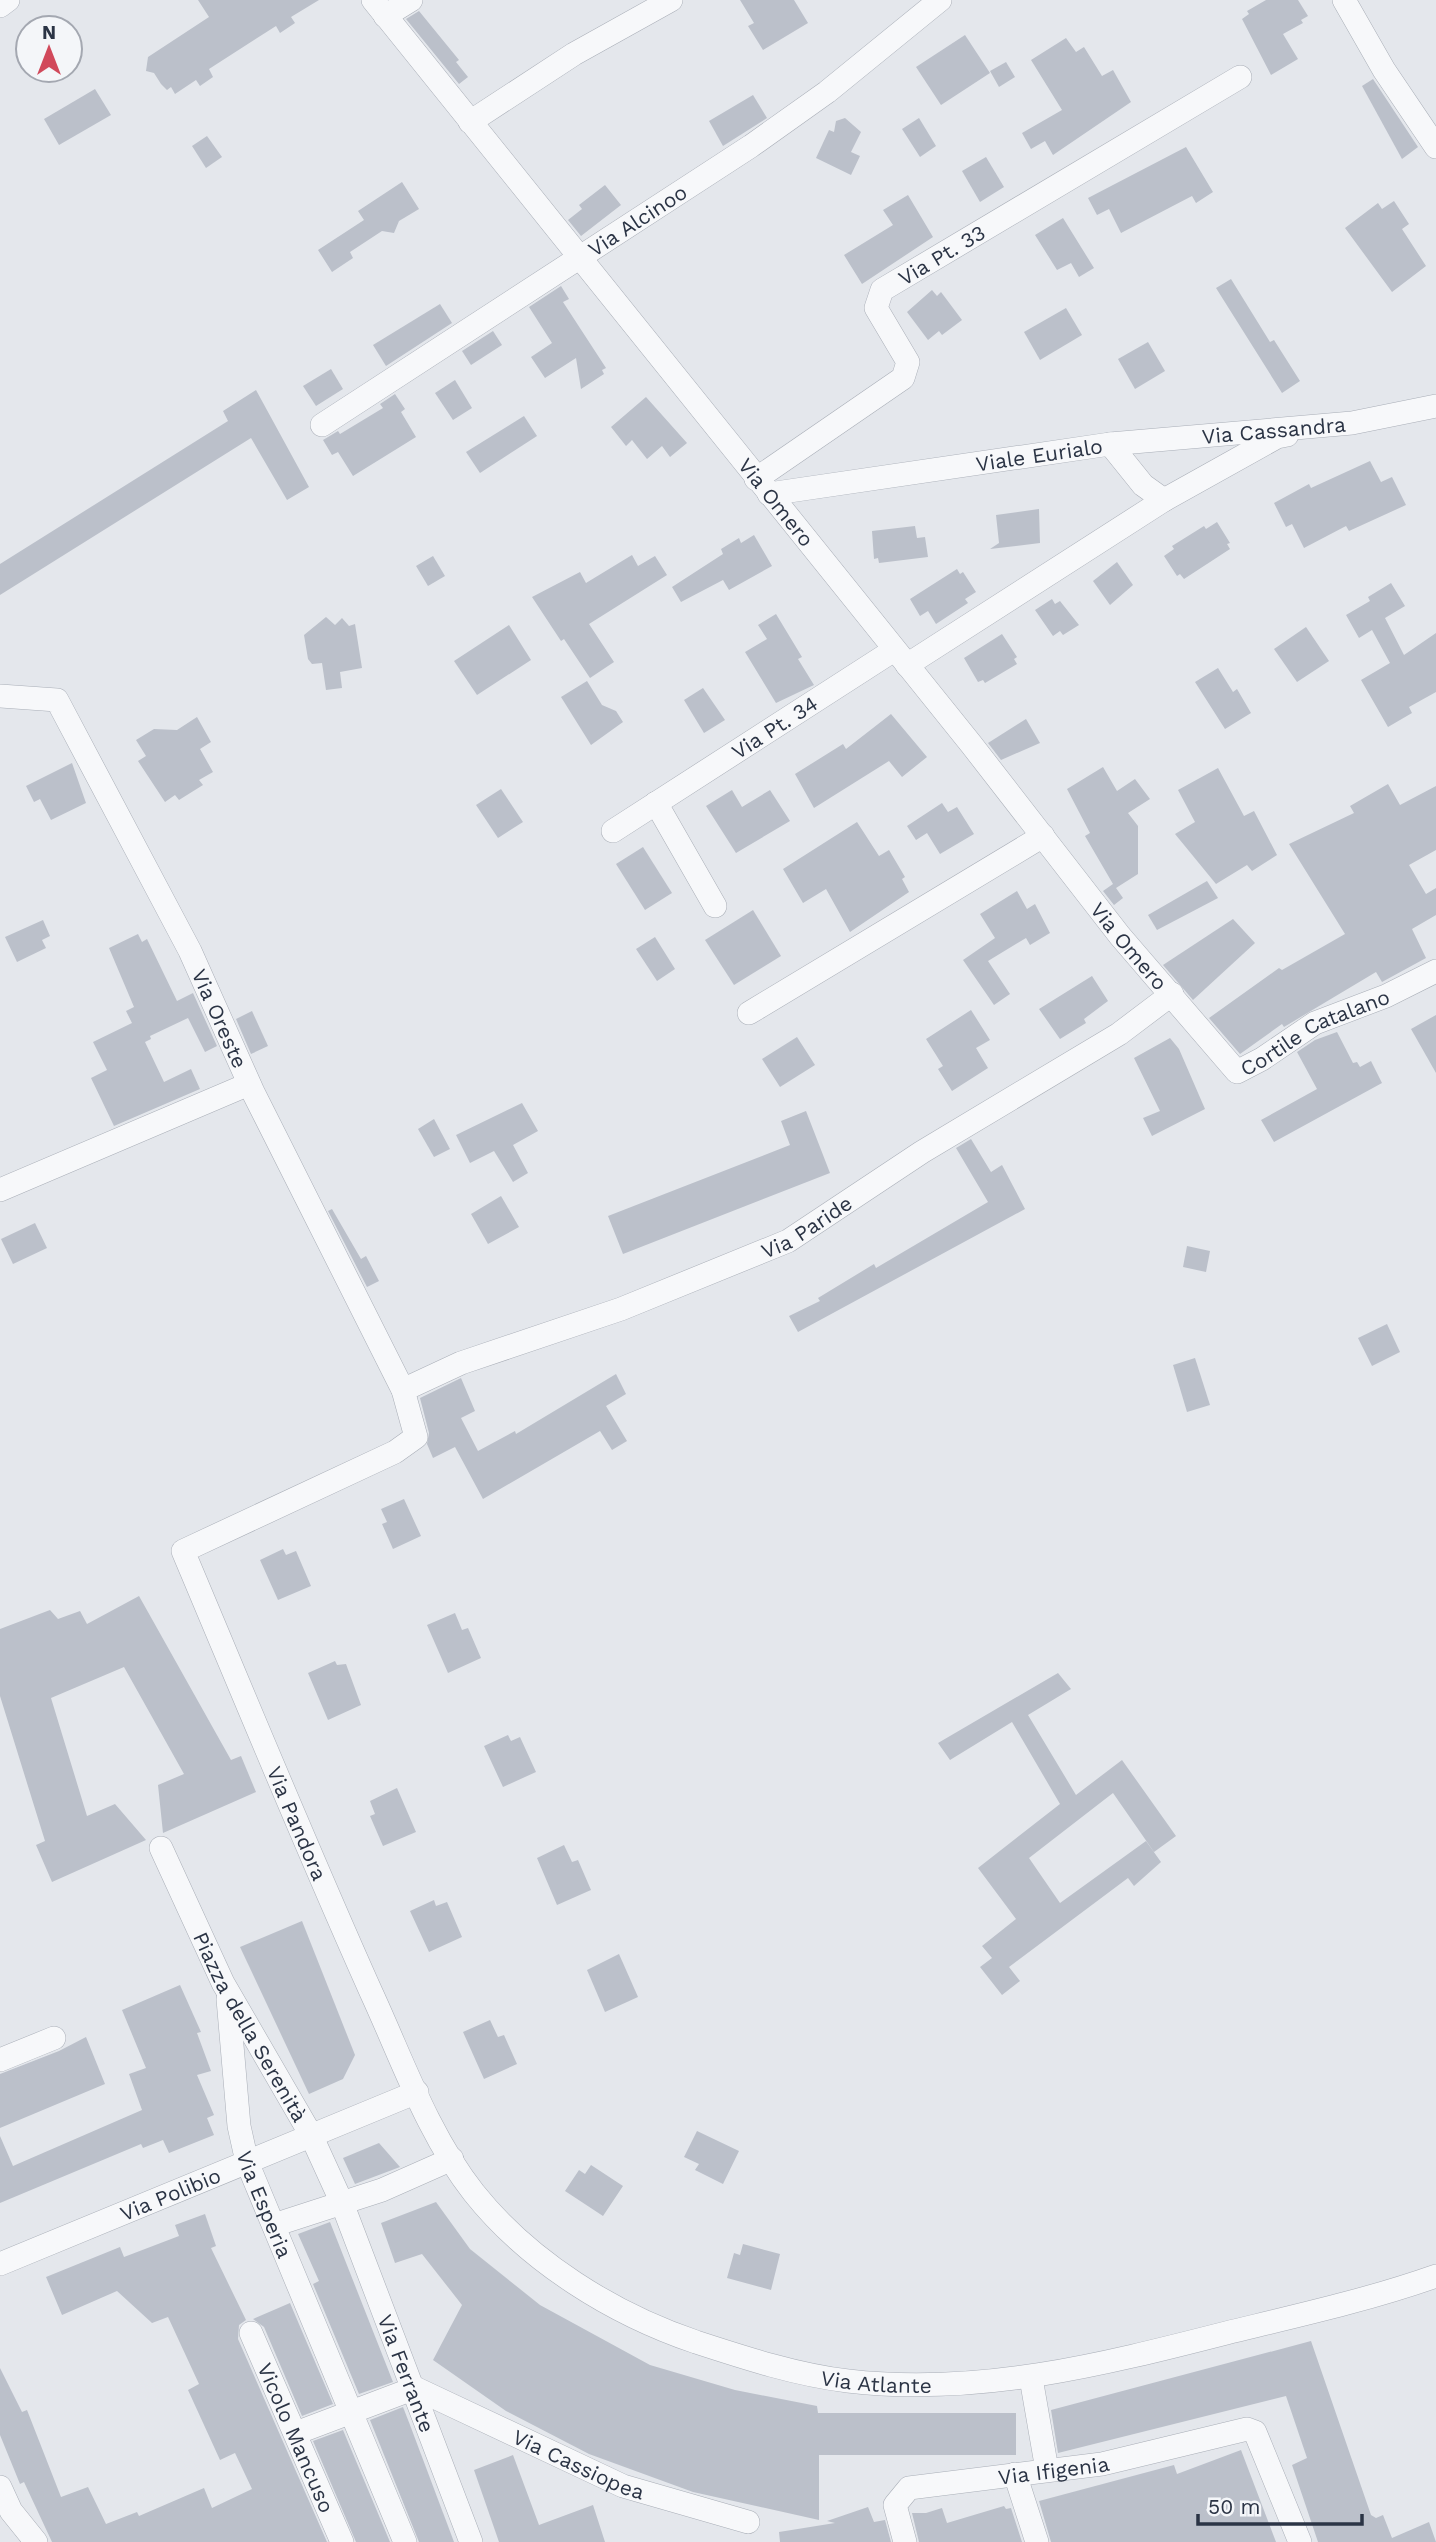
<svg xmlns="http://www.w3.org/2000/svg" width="1436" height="2542" font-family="'Work Sans',sans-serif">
  <rect width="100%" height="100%" fill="#e4e7ec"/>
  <g fill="#bbc0ca">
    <path d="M198,0H319L291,17L295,23L280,33L276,26L209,69L213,77L200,86L196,80L175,94L171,87L167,90L161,84L154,73L146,71L148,57L209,17Z"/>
    <path d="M740,0H794L808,23L763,50L748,26L754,23Z"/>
    <path d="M1266,0H1298L1308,16L1301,20L1303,23L1283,34L1298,59L1271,75L1242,19L1249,14L1247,11Z"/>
    <path d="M419,11L459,60L456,62L468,77L459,84L406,19Z"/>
    <path d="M965,35L990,73L941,105L916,67Z"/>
    <path d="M1066,38L1076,52L1084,47L1102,76L1113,70L1131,102L1053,155L1045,141L1031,149L1022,133L1062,110L1031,60Z"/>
    <path d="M1006,62L1015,77L999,87L990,71Z"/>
    <path d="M1373,79L1418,147L1402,159L1362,86Z"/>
    <path d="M95,89L111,115L59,145L44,119Z"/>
    <path d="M753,95L767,118L723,146L709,121Z"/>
    <path d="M845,118L861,132L851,152L860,156L851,175L816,158L829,130L834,132L836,121Z"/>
    <path d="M919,118L936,146L920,157L902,129Z"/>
    <path d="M207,136L222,157L206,168L192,146Z"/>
    <path d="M1186,147L1213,192L1196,203L1192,196L1121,233L1109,209L1097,215L1088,198Z"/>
    <path d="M986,157L1004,187L980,202L962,171Z"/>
    <path d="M402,182L419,209L399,221L394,233L382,231L350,252L353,258L332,272L318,250L364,220L358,211Z"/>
    <path d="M605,185L621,205L581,236L568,220L582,209L579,205Z"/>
    <path d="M908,195L933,237L862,284L844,255L893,225L883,210Z"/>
    <path d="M1394,201L1409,224L1402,229L1426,266L1392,292L1345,228L1378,203L1382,209Z"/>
    <path d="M1063,218L1094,268L1079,277L1071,263L1057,270L1035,235Z"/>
    <path d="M1231,279L1270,342L1274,340L1300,381L1282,393L1216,288Z"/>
    <path d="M561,286L569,299L563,302L606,368L602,370L604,374L581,389L576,358L545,378L531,357L552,343L529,307Z"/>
    <path d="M932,290L937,296L941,292L962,320L942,335L939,331L928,340L907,312Z"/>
    <path d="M440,304L452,323L386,366L373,345Z"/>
    <path d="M1066,308L1082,335L1040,360L1024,332Z"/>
    <path d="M493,331L502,345L471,365L462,351Z"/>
    <path d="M1148,342L1165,371L1135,389L1118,359Z"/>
    <path d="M331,369L343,389L316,406L303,386Z"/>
    <path d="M455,380L472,408L453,420L435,393Z"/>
    <path d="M256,390L309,487L287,500L251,438L0,595V564L228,421L223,411Z"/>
    <path d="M395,394L405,409L401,412L416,437L353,476L338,452L332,455L323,440L338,431L340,434L383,408L380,404Z"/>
    <path d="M646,397L687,443L670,457L662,446L647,459L632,440L626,446L611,427Z"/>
    <path d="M524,416L537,436L480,473L466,452Z"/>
    <path d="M1370,461L1381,482L1392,477L1406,505L1349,531L1346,526L1304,548L1292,524L1286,527L1274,503L1309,484L1311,488Z"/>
    <path d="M1039,509L1040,543L990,549L999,543L996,515Z"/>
    <path d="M1217,522L1230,543L1227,544L1230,549L1184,579L1180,574L1177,576L1164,556L1174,549L1172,546L1204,526L1206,529Z"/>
    <path d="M915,526L917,538L925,537L928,557L879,563L878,558L874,559L872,531Z"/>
    <path d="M754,535L772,566L729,590L723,580L681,602L672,587L723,554L721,549L739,538L741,543Z"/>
    <path d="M632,555L638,566L655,556L667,575L589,624L614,662L590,678L564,639L561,641L532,597L580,572L586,583Z"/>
    <path d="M433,556L445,576L428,586L416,566Z"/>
    <path d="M1117,562L1133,585L1110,605L1093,581Z"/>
    <path d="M957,569L960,574L963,572L976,592L965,599L968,603L936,624L928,611L920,616L910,599Z"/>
    <path d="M1391,583L1405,606L1385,618L1404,655L1436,633V692L1409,707L1412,713L1388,727L1361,680L1390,663L1372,630L1359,638L1346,615L1370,601L1368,597Z"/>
    <path d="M1052,599L1055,604L1060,601L1079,625L1063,635L1060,631L1053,636L1035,610Z"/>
    <path d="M776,614L802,657L798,659L814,685L776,703L745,652L767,639L758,625Z"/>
    <path d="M326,617L335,625L342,618L349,626L355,624L362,668L340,672L342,688L326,690L322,663L312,664L308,659L304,635Z"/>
    <path d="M509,625L531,660L477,695L454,661Z"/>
    <path d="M1306,627L1329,661L1297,682L1274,649Z"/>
    <path d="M1002,634L1017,657L1014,659L1017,664L985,683L983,680L978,682L964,658Z"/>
    <path d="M1218,668L1233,692L1237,689L1251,713L1225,729L1195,682Z"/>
    <path d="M587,681L602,705L616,711L623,722L591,745L561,697Z"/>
    <path d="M703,688L725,720L704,733L684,700Z"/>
    <path d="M891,714L927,757L902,777L889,761L814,808L795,774L843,744L846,749Z"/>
    <path d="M197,717L211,742L200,749L213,772L199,780L203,785L179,800L175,795L165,802L138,761L146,756L136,740L154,729L177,730Z"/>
    <path d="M1026,719L1040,743L1001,760L988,743Z"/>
    <path d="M72,763L86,803L51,820L40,799L34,802L26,786Z"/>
    <path d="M1103,767L1117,791L1135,779L1150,799L1128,813L1138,826V874L1116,888L1123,898L1114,905L1103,891L1113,884L1085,836L1090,833L1067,789Z"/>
    <path d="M1218,768L1244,816L1254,811L1277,855L1252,871L1247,865L1216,884L1175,834L1195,822L1178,790Z"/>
    <path d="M1388,784L1400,805L1436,786V850L1409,865L1426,894L1436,888V915L1412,929L1426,958L1382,982L1376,972L1284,1027L1282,1024L1240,1054L1209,1018L1279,968L1282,970L1345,934L1289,844L1354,813L1350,806Z"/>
    <path d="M501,789L523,822L498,838L476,805Z"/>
    <path d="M732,790L742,807L770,790L790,821L736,853L706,806Z"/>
    <path d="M942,803L948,812L957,807L974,834L940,854L927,833L916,840L907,826Z"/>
    <path d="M857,822L879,856L889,850L905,877L902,879L909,892L850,932L826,889L803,903L783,869Z"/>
    <path d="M643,847L672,893L645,910L616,864Z"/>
    <path d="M1207,881L1218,898L1157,930L1148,915Z"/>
    <path d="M1017,891L1027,909L1035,904L1050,933L1030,945L1026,938L988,961L1010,994L994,1005L963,960L995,938L980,914Z"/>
    <path d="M753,910L781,956L734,985L705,940Z"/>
    <path d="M1233,919L1255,943L1193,1000L1163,965Z"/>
    <path d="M43,920L50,936L42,940L46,948L17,962L5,937Z"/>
    <path d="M138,934L142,942L147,939L177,1001L193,993L217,1046L205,1052L188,1018L150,1036L151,1039L145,1042L164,1082L191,1069L200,1089L114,1126L91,1078L107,1070L93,1042L132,1023L126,1011L134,1007L109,948Z"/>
    <path d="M655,937L675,969L657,981L636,949Z"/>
    <path d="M1092,976L1108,1001L1084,1019L1086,1023L1060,1039L1039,1009Z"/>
    <path d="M971,1010L990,1040L976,1048L988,1068L952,1091L938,1069L943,1066L926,1039Z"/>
    <path d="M252,1011L268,1046L251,1054L236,1019Z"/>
    <path d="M1436,1015V1073L1411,1029Z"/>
    <path d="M1337,1032L1353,1063L1357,1062L1360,1067L1371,1061L1382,1083L1274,1142L1261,1120L1317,1089L1297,1052L1315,1040Z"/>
    <path d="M797,1037L815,1065L780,1087L762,1059Z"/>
    <path d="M1170,1038L1179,1049L1205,1109L1152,1136L1143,1118L1160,1111L1134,1058Z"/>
    <path d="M522,1103L538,1131L513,1145L528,1173L513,1182L494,1151L470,1163L456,1135Z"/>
    <path d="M806,1111L830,1173L623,1254L608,1216L790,1145L781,1121Z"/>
    <path d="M434,1119L450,1149L434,1157L418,1129Z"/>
    <path d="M971,1139L991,1172L1002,1165L1025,1209L798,1332L789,1316L820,1301L818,1298L874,1264L876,1268L988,1202L956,1148Z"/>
    <path d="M501,1196L519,1227L488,1244L471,1214Z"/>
    <path d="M332,1209L361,1259L366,1256L379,1281L367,1287L328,1211Z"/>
    <path d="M35,1223L47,1248L13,1264L1,1239Z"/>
    <path d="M1187,1246L1210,1251L1206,1272L1183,1267Z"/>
    <path d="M1387,1324L1400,1352L1372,1366L1358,1338Z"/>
    <path d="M1195,1358L1210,1405L1187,1412L1173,1365Z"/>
    <path d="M616,1374L626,1394L606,1406L627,1441L612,1450L600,1431L483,1499L455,1447L433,1458L427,1444L429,1433L420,1398L461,1378L475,1411L461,1418L478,1451L515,1431L516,1434Z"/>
    <path d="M404,1499L421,1536L393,1549L382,1524L387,1522L381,1509Z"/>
    <path d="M283,1549L286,1555L296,1551L311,1586L278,1600L260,1560Z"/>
    <path d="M139,1596L231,1760L241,1756L256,1792L163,1833L158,1785L184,1774L124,1667L51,1698L87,1816L115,1804L146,1840L52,1882L36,1845L45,1841L0,1696V1629L50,1610L58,1619L80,1611L87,1624Z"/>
    <path d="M455,1613L462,1630L468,1628L481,1658L448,1673L427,1625Z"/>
    <path d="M335,1661L337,1665L346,1664L361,1705L328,1720L308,1673Z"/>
    <path d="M1058,1673L1071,1689L1028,1715L1076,1795L1122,1760L1176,1836L1154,1852L1113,1793L1029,1858L1060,1903L1146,1841L1161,1862L1134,1886L1128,1878L1009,1967L1020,1981L1002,1995L980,1967L992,1958L982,1946L1016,1919L978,1868L1060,1804L1012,1722L950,1760L938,1743Z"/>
    <path d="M508,1735L511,1741L520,1737L536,1772L503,1787L484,1746Z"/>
    <path d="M397,1788L416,1832L383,1846L370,1816L375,1814L370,1801Z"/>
    <path d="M564,1845L572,1862L578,1860L591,1890L557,1905L537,1858Z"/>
    <path d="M434,1900L436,1906L447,1902L462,1937L429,1952L410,1911Z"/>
    <path d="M302,1921L355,2055L343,2079L309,2094L240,1947Z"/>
    <path d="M619,1954L638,1997L605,2012L587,1970Z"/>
    <path d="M180,1985L201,2032L197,2033L211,2071L197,2075L214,2115L207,2118L214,2135L169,2153L163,2140L143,2148L141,2144L0,2203V2136L13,2166L142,2110L129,2074L146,2068L122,2010Z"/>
    <path d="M490,2020L498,2037L504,2035L517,2064L484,2079L463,2032Z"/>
    <path d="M86,2037L105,2084L0,2128V2074L59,2051Z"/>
    <path d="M697,2131L739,2151L723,2184L695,2170L699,2164L684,2157Z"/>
    <path d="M379,2143L400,2167L355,2184L343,2158Z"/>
    <path d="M591,2165L623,2186L603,2216L565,2191L579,2170L585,2174Z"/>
    <path d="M436,2202L470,2249L540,2305L650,2365L735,2390L817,2406L818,2413H1016V2455H819V2520L693,2492L589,2454L506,2411L433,2360L462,2305L422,2254L395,2263L381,2223Z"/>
    <path d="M205,2214L216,2246L211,2248L246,2320L239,2325L238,2339L327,2542H52L24,2482L20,2484L0,2435V2368L22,2412L27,2410L61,2497L88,2487L106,2524L137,2512L139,2516L204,2488L212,2508L252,2489L235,2453L220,2460L188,2390L199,2384L168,2317L152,2323L117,2291L62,2315L46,2277L120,2247L124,2257L179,2236L175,2225Z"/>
    <path d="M330,2222L393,2382L359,2394L313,2284L319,2281L298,2234Z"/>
    <path d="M743,2244L780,2254L771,2290L727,2278L734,2253L740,2255Z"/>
    <path d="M290,2303L333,2404L302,2416L264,2327L253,2319Z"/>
    <path d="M1311,2341L1371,2515L1376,2518L1383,2515L1392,2538L1429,2522L1436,2542H1318L1292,2465L1307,2458L1286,2396L1058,2453L1051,2410Z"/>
    <path d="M403,2407L410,2425L454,2542H419L370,2420Z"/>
    <path d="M343,2430L390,2542H356L313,2441Z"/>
    <path d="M1241,2450L1276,2542H1051L1039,2501L1174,2465L1177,2474Z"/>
    <path d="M513,2455L539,2525L593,2505L605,2542H499L474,2470Z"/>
    <path d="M1004,2506L1006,2509L1011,2508L1022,2542H919L912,2513H926L942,2508L947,2523Z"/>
    <path d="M868,2507L874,2522L885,2520L891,2542H780L779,2532L835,2523L827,2521Z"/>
  </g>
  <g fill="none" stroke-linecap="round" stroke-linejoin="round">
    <defs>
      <g id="minor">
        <path id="s1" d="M373,0L971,744L1120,936L1237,1072L1262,1059L1315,1023L1386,996L1436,971"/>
        <path d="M1344,0L1384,70L1436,147"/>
        <path d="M0,6L8,0"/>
        <path d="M385,16L411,0"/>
        <path d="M470,122L574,54L671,0"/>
        <path id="s2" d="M322,425L751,146L827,92L940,0"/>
        <path d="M1110,444L1143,485L1164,500"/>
        <path id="s3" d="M756,479L903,378L908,362L876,308L882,290L1240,77"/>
        <path id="s4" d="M769,494L1110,444L1352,423L1436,406"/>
        <path d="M907,665L1164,500L1277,437L1287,435"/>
        <path id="s5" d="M0,696L57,700L190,951L253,1092L403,1390L416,1437L395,1452L183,1551C245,1698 306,1847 371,1992C402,2059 428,2135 474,2193C529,2262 613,2314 696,2342C745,2358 797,2375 848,2381C978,2396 1101,2365 1226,2333C1296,2316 1368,2300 1436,2276"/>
        <path d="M656,803L715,906"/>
        <path id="s6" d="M613,831L894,650"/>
        <path d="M749,1013L1043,836"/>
        <path d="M0,1190L249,1084"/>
        <path id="s7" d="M403,1390L461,1363L621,1309L788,1241L922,1152L1119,1034L1172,994"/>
        <path id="s8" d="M161,1848L223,1983L311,2135L342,2203L471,2542"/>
        <path id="s9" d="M228,1999L239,2126L247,2162L405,2542"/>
        <path d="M0,2060L54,2038"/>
        <path d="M274,2225L382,2190L452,2159"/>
        <path id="s10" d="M0,2264L417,2092"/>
        <path id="s11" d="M251,2333L342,2542"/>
        <path d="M1031,2378L1047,2470"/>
        <path id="s12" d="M296,2433L415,2388L623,2486L748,2522"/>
        <path d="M1015,2474L1037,2542"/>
        <path d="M0,2487L11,2511L36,2542"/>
        <path id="s13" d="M905,2542L895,2505L909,2488L1102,2464L1247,2429L1255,2432L1300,2542"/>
      </g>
    </defs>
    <use href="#minor" stroke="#a9aeb7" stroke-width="24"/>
    <use href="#minor" stroke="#f7f8fa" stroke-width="23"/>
  </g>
  <g text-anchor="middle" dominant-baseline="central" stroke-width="6" stroke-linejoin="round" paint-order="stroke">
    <g font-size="21" fill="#2b3445" stroke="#f4f6f9">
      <text stroke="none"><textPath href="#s2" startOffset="376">Via Alcinoo</textPath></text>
      <text stroke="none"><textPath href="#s3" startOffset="346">Via Pt. 33</textPath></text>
      <text stroke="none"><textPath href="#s4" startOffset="509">Via Cassandra</textPath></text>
      <text stroke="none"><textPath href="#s4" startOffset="273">Viale Eurialo</textPath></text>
      <text stroke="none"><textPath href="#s1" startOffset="644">Via Omero</textPath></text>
      <text stroke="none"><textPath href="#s6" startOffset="192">Via Pt. 34</textPath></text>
      <text stroke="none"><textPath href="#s1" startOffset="1211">Via Omero</textPath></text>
      <text stroke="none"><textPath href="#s5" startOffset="415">Via Oreste</textPath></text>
      <text stroke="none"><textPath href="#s1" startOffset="1465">Cortile Catalano</textPath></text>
      <text stroke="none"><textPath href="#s7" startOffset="436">Via Paride</textPath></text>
      <text stroke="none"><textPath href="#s5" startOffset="1433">Via Pandora</textPath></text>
      <text stroke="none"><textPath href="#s8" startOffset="200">Piazza della Serenità</textPath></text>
      <text stroke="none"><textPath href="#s10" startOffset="184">Via Polibio</textPath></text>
      <text stroke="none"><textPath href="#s9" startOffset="210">Via Esperia</textPath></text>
      <text stroke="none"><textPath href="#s8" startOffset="581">Via Ferrante</textPath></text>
      <text stroke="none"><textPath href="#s5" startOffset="2300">Via Atlante</textPath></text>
      <text stroke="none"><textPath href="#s11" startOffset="114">Vicolo Mancuso</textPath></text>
      <text stroke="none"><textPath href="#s12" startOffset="308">Via Cassiopea</textPath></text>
      <text stroke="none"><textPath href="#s13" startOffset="206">Via Ifigenia</textPath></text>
    </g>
  </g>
  <g transform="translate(49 49)"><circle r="33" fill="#f4f6f9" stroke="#a4a8b1" stroke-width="2"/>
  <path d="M0-5L12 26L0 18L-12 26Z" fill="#d1495b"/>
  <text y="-10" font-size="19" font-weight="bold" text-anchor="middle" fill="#2b3445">N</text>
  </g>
  <path d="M1198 2514v10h164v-10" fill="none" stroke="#2b3445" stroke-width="3.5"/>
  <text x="1208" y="2514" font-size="21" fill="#2b3445" stroke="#f4f6f9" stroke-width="5" paint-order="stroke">50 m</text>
</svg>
